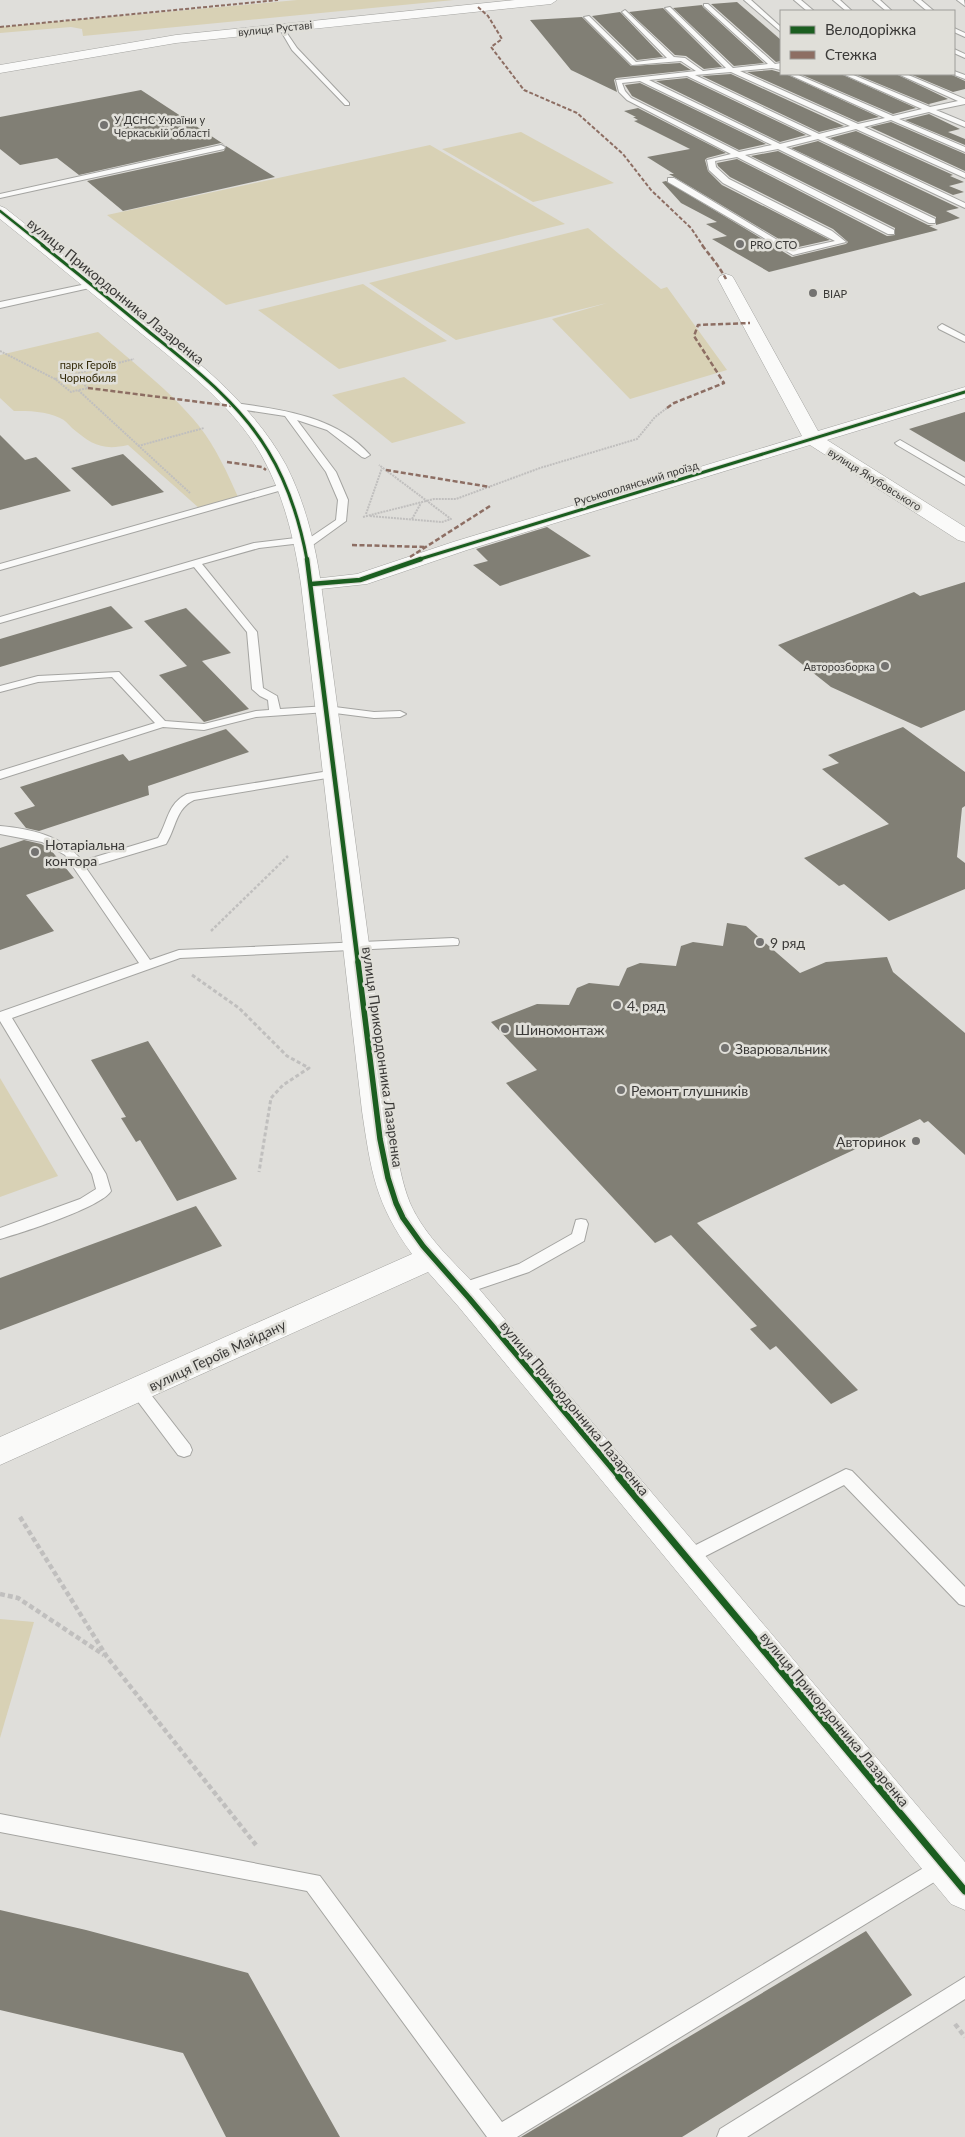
<svg xmlns="http://www.w3.org/2000/svg" width="965" height="2137" font-family="Lato,sans-serif">
  <rect width="100%" height="100%" fill="#dfdeda"/>
  <g fill="#d8d1b5">
    <path d="M297,0H454L83,36L82,29L71,27L0,33V27Z"/>
    <path d="M521,132L614,183L533,202L442,149Z"/>
    <path d="M430,145L565,224L226,305L107,215Z"/>
    <path d="M588,228L661,289L667,287L727,370L630,399L552,319L607,303L456,340L369,283Z"/>
    <path d="M363,284L447,341L339,369L258,310Z"/>
    <path d="M98,332C132,362 171,391 199,426C216,448 227,472 238,497L199,508L128,445C102,451 91,444 72,428C68,424 65,420 60,418C46,411 29,411 14,411L0,398V355Z"/>
    <path d="M404,377L466,423L392,443L332,395Z"/>
    <path d="M0,1078L58,1176L0,1197Z"/>
    <path d="M0,1619L34,1622L0,1738Z"/>
  </g>
  <g fill="#817f75">
    <path d="M737,2L781,40V61L776,62L711,4Z"/>
    <path d="M702,5L703,7L764,63L734,66L673,8Z"/>
    <path d="M663,8L722,67L704,69L686,56L675,55L629,12Z"/>
    <path d="M620,12L621,13L663,57L637,60L592,16Z"/>
    <path d="M582,17L631,66L680,63L691,70L616,78L614,80L617,92L571,70L530,20Z"/>
    <path d="M772,70L786,74L879,117L858,122L747,72Z"/>
    <path d="M731,74L844,126L819,132L702,76Z"/>
    <path d="M800,74H841L916,108L893,114Z"/>
    <path d="M855,74H896L948,99L929,104L930,105Z"/>
    <path d="M910,74H950L965,81V89L953,92Z"/>
    <path d="M687,78L806,135L780,142L656,81Z"/>
    <path d="M640,83L766,144L739,150L632,96L625,85Z"/>
    <path d="M141,90L225,145L221,143L79,175L57,158L20,165L0,149V117Z"/>
    <path d="M638,108L726,153L707,158L705,160L708,171L722,185L830,240L794,248L669,174H674L647,157L690,149L634,121L638,120L633,117H636L624,111Z"/>
    <path d="M929,114L960,129L948,132L965,139V145L905,120Z"/>
    <path d="M891,122L965,154V171L870,127Z"/>
    <path d="M856,131L953,175L950,176L964,182L949,186L964,192L953,195L830,138Z"/>
    <path d="M818,141L959,208L946,211L960,218L936,225V217L791,148Z"/>
    <path d="M226,146L275,177L123,211L87,181L224,151Z"/>
    <path d="M778,151L928,225H934L929,226L938,230L769,272L712,239L727,236L706,224L717,222L681,203L662,182L666,181L792,257L846,244L848,242L833,229L730,177L718,166L717,163L737,159L887,236L895,235V228L751,156Z"/>
    <path d="M965,412V462L909,429Z"/>
    <path d="M0,435L25,460L36,457L71,491L0,510Z"/>
    <path d="M123,454L164,492L112,506L71,468Z"/>
    <path d="M547,527L591,556L500,586L473,565L488,561L476,549Z"/>
    <path d="M965,582V710L921,728L831,687L778,645L914,592L920,596Z"/>
    <path d="M111,606L133,628L0,667V639Z"/>
    <path d="M186,608L231,653L202,661L249,709L204,722L159,675L187,666L144,621Z"/>
    <path d="M903,727L965,772V806L962,808L957,857L965,863V889L889,921L844,884L839,886L804,858L889,824L822,769L839,763L828,755Z"/>
    <path d="M226,729L249,752L148,786L149,795L39,831L26,828L14,813L35,806L20,787L123,754L129,761Z"/>
    <path d="M24,840L41,844L50,849L74,878L26,895L54,931L0,950V848Z"/>
    <path d="M727,923L746,926L800,973L826,962L887,957L893,972L965,1033V1155L928,1121L924,1123L920,1119L697,1223L858,1390L831,1404L776,1346L770,1350L750,1329L757,1326L671,1235L655,1243L506,1083L537,1070L491,1022L537,1004L569,1005L577,988L589,983L619,986L627,968L640,963L676,966L681,946L693,942L723,946Z"/>
    <path d="M148,1041L237,1179L177,1201L140,1140L136,1142L121,1118L126,1117L91,1060Z"/>
    <path d="M196,1206L222,1246L0,1330V1278Z"/>
    <path d="M0,1910L86,1930L248,1973L340,2137H226L183,2053L0,2010Z"/>
    <path d="M866,1931L912,1995L682,2137H521Z"/>
  </g>
  <g fill="none" stroke-linecap="round" stroke-linejoin="round">
    <defs>
      <g id="service">
        <path d="M744,0H751L781,27V32Z"/>
        <path d="M794,0H801L814,11H807Z"/>
        <path d="M833,0H840L852,11H846Z"/>
        <path d="M873,0H880L892,11H886Z"/>
        <path d="M914,0H921L934,11H927Z"/>
        <path d="M957,0H964L965,6Z"/>
        <path d="M704,4H708L775,64L781,63V70L772,68L740,71L858,124L885,118L788,74H796L893,116L922,109L843,74H851L930,107L958,101L898,74H906L965,99V104L936,110L965,122V127L929,112L899,119L965,147V152L891,120L864,127L965,173V178L856,129L825,137L965,203V208L818,139L786,147L935,219V223H929L778,149L745,155L894,230V234H888L737,157L715,161L716,167L729,179L832,231L846,242L793,255L668,182V178H674L794,250L835,241L723,183L709,170L707,160L731,154L627,100L619,92L616,80L696,71L681,61L632,65L584,17L589,16L636,62L667,58L623,13L622,12L625,10L674,57L685,58L703,71L726,68L665,8L670,7L733,68L768,64L704,6ZM731,72L850,126L819,134L695,75ZM687,76L812,136L780,144L649,80ZM640,81L772,145L739,152L631,98L625,91L622,83Z"/>
        <path d="M278,26H282L297,48L349,103V105H345L292,50Z"/>
        <path d="M954,28L965,33V37L954,32Z"/>
        <path d="M954,49L965,54V58L954,53Z"/>
        <path d="M954,71L965,75V79L952,74Z"/>
        <path d="M221,145L225,147L224,149L0,198V194Z"/>
        <path d="M91,283H94V287L0,308V302Z"/>
        <path d="M942,324L965,336V342L939,329L938,327Z"/>
        <path d="M235,403C283,410 336,416 370,455L365,458L362,457L327,430L297,420L336,472L348,500L346,521L310,547H302V543L259,548L202,564L257,632L263,688L277,696L280,709L327,706L374,712L400,711L406,714L400,717L374,718L327,712L256,717L204,730L163,727L0,779V771L155,723L112,677L38,682L0,692V686L38,676L119,672L165,721L204,724L256,711L269,710L268,700L260,696L252,689L247,632L194,567L0,623V617L254,543L304,537L308,539L336,520L338,500L326,472L285,416L232,408L230,406Z"/>
        <path d="M900,440L965,478V485L897,445L895,443Z"/>
        <path d="M286,483L291,486L289,488L0,570V564Z"/>
        <path d="M335,770L339,772L341,774L339,776L194,800C176,808 176,828 166,844L86,868L150,960L179,950L453,938L458,939L459,942L458,945L180,958L12,1018L106,1174L111,1191C102,1207 21,1233 0,1239V1228L80,1199L96,1189L92,1174L0,1021V1012L139,963L65,855L42,842L0,834V826C30,829 63,835 82,861L158,838C168,822 167,804 187,794Z"/>
        <path d="M581,1219L586,1220L588,1224L584,1241L529,1272L461,1295L456,1293L453,1289L456,1285L519,1264L572,1234L576,1220Z"/>
        <path d="M139,1385L145,1387L190,1445L192,1450L190,1455L184,1457L178,1455L133,1395L131,1391L133,1387Z"/>
        <path d="M846,1469L852,1471L965,1587V1606L959,1604L844,1485L692,1563L686,1565L680,1563L677,1558L680,1553Z"/>
        <path d="M0,1814L320,1876L502,2122L935,1861L942,1858L949,1861L952,1867L949,1873L517,2137H487L307,1891L0,1832Z"/>
        <path d="M965,1977V1999L747,2137H717L720,2129Z"/>
      </g>
      <path id="minor" d="M726,274L732,276L734,279L818,431L965,387V398L827,440L965,527V542L958,540L810,445L467,550L367,584L311,590L304,588L301,584L304,580L357,574L453,542L802,436L718,279L720,276Z"/>
      <path id="tertiary" d="M0,206L5,208C47,241 88,274 130,307C187,353 250,399 286,465C305,502 315,543 321,584L395,1139C398,1161 402,1183 410,1203C425,1237 455,1263 480,1290L965,1862V1910L951,1904L458,1306L428,1272L0,1465V1437L412,1254C375,1203 371,1171 362,1111L301,584C294,537 283,492 259,451C229,401 177,363 132,326C88,290 44,254 0,219Z"/>
      <path id="secondary" d="M515,0H557L551,4L176,43L0,73V65L176,35Z"/>
    </defs>
    <use href="#service" stroke="#a4a4a1" stroke-width="2"/>
    <use href="#minor" stroke="#a4a4a1" stroke-width="1"/>
    <use href="#tertiary" stroke="#a4a4a1" stroke-width="1"/>
    <use href="#secondary" stroke="#a4a4a1" stroke-width="1"/>
    <g stroke="#c0bfbe" stroke-width="2" stroke-dasharray="2 1" stroke-linecap="butt">
      <path d="M0,351L55,379L71,392L78,390L190,493"/>
      <path d="M73,375L88,388L79,390"/>
      <path d="M55,379L134,359"/>
      <path d="M138,446L204,428"/>
      <path d="M366,514L382,468"/>
      <path d="M370,516L442,522L451,519L379,465"/>
      <path d="M363,517L434,499H456L540,468L637,439L655,417L667,408"/>
      <path d="M412,519L421,503"/>
    </g>
    <path stroke="#c0bfbe" stroke-width="2.5" stroke-dasharray="3 2" stroke-linecap="butt" d="M211,931L288,856"/>
    <path stroke="#c0bfbe" stroke-width="3" stroke-dasharray="4 2.5" stroke-linecap="butt" d="M192,975L239,1008L287,1056L309,1068L283,1085L271,1098L259,1172"/>
    <g stroke="#c0bfbe" stroke-width="4.5" stroke-dasharray="5 3" stroke-linecap="butt">
      <path d="M20,1517L107,1657L256,1845"/>
      <path d="M0,1594L18,1598L104,1655"/>
      <path d="M955,2024L965,2037"/>
    </g>
    <use href="#service" fill="#fafaf9" fill-rule="evenodd"/>
    <use href="#minor" fill="#fafaf9" fill-rule="evenodd"/>
    <use href="#tertiary" fill="#fafaf9" fill-rule="evenodd"/>
    <use href="#secondary" fill="#fafaf9" fill-rule="evenodd"/>
    <g stroke="#8d6e63" stroke-width="2" stroke-dasharray="4 2" stroke-linecap="butt">
      <path d="M478,7L488,16L502,39L491,47L524,90L577,113L623,154L651,190L691,228L703,246"/>
      <path d="M0,27L278,0"/>
    </g>
    <g stroke="#8d6e63" stroke-width="2.5" stroke-dasharray="5 2.5" stroke-linecap="butt">
      <path d="M702,245C711,257 719,266 726,279"/>
      <path d="M88,388L231,406"/>
      <path d="M667,408L674,403L724,383L694,336L698,325L750,323"/>
      <path d="M227,462L262,467L266,470"/>
      <path d="M386,470L490,487"/>
      <path d="M352,545L425,547"/>
      <path d="M410,557L490,506"/>
    </g>
    <defs>
      <path id="cycleway-far4" d="M0,211L44,246"/>
      <g id="cycleway-far3">
        <path d="M42,245C77,273 113,302 148,331C191,366 239,402 268,451C288,484 300,522 307,560"/>
        <path d="M417,560L965,392"/>
      </g>
      <g id="cycleway-far2">
        <path d="M307,559L358,963"/>
        <path d="M311,584L360,580L421,559"/>
      </g>
      <path id="cycleway-far1" d="M358,962L380,1139L388,1178L396,1203L403,1218L423,1246L469,1298L620,1478"/>
      <path id="cycleway" d="M619,1477L965,1891"/>
    </defs>
    <use href="#cycleway-far4" stroke="#e0dfd9" stroke-width="4.5"/>
    <use href="#cycleway-far3" stroke="#e0dfd9" stroke-width="5"/>
    <use href="#cycleway-far2" stroke="#e0dfd9" stroke-width="7"/>
    <use href="#cycleway-far1" stroke="#e0dfd9" stroke-width="9"/>
    <use href="#cycleway" stroke="#e0dfd9" stroke-width="10"/>
    <use href="#cycleway-far4" stroke="#1b5e20" stroke-width="2.5"/>
    <use href="#cycleway-far3" stroke="#1b5e20" stroke-width="3"/>
    <use href="#cycleway-far2" stroke="#1b5e20" stroke-width="4.5"/>
    <use href="#cycleway-far1" stroke="#1b5e20" stroke-width="5.5"/>
    <use href="#cycleway" stroke="#1b5e20" stroke-width="7"/>
  </g>
  <g fill="#747371" stroke="#e0dfd9" stroke-width="2">
    <circle cx="104" cy="125" r="5"/>
    <circle cx="740" cy="244" r="5"/>
    <circle cx="813" cy="293" r="5"/>
    <circle cx="885" cy="666" r="5"/>
    <circle cx="35" cy="852" r="5"/>
    <circle cx="760" cy="942" r="5"/>
    <circle cx="617" cy="1005" r="5"/>
    <circle cx="505" cy="1029" r="5"/>
    <circle cx="725" cy="1048" r="5"/>
    <circle cx="621" cy="1090" r="5"/>
    <circle cx="916" cy="1141" r="5"/>
  </g>
  <g text-anchor="middle" dominant-baseline="central" stroke-width="5" stroke-linejoin="round" paint-order="stroke">
    <g font-size="11" fill="#3b3a38" stroke="#e0dfd9">
      <text transform="translate(275 28) rotate(-6)">вулиця Руставі</text>
      <text transform="translate(875 479) rotate(32)">вулиця Якубовського</text>
      <text transform="translate(636 483) rotate(-17)">Руськополянський проїзд</text>
    </g>
    <g font-size="11" fill="#3b3a38" stroke="#e0dfd9" text-anchor="start">
      <text x="114" y="119">У ДСНС України у<tspan x="114" dy="13">Черкаській області</tspan></text>
      <text x="750" y="244">PRO СТО</text>
      <text x="823" y="293">ВІАР</text>
      <text x="875" y="666" text-anchor="end">Авторозборка</text>
    </g>
    <g font-size="11" fill="#332a09" stroke="#e0dfd9">
      <text x="88" y="364">парк Героїв<tspan x="88" dy="13">Чорнобиля</tspan></text>
    </g>
    <g font-size="14" fill="#3b3a38" stroke="#e0dfd9">
      <text transform="translate(116 291) rotate(39)">вулиця Прикордонника Лазаренка</text>
      <text transform="translate(383 1057) rotate(82)">вулиця Прикордонника Лазаренка</text>
      <text transform="translate(217 1355) rotate(-25)">вулиця Героїв Майдану</text>
      <text transform="translate(575 1408) rotate(50)">вулиця Прикордонника Лазаренка</text>
      <text transform="translate(835 1719) rotate(50)">вулиця Прикордонника Лазаренка</text>
    </g>
    <g font-size="14" fill="#3b3a38" stroke="#e0dfd9" text-anchor="start">
      <text x="45" y="844">Нотаріальна<tspan x="45" dy="16">контора</tspan></text>
      <text x="770" y="942">9 ряд</text>
      <text x="627" y="1005">4. ряд</text>
      <text x="515" y="1029">Шиномонтаж</text>
      <text x="735" y="1048">Зварювальник</text>
      <text x="631" y="1090">Ремонт глушників</text>
      <text x="906" y="1141" text-anchor="end">Авторинок</text>
    </g>
  </g>
  <rect x="780" y="10" width="175" height="65" fill="#e0dfd9" stroke="#9e9d99"/>
  <rect x="790" y="26" width="25" height="8" fill="#1b5e20" stroke="#9e9d99"/>
  <text x="825" y="35" font-size="15" fill="#3b3a38">Велодоріжка</text>
  <rect x="790" y="51" width="25" height="8" fill="#8d6e63" stroke="#9e9d99"/>
  <text x="825" y="60" font-size="15" fill="#3b3a38">Стежка</text>
</svg>
